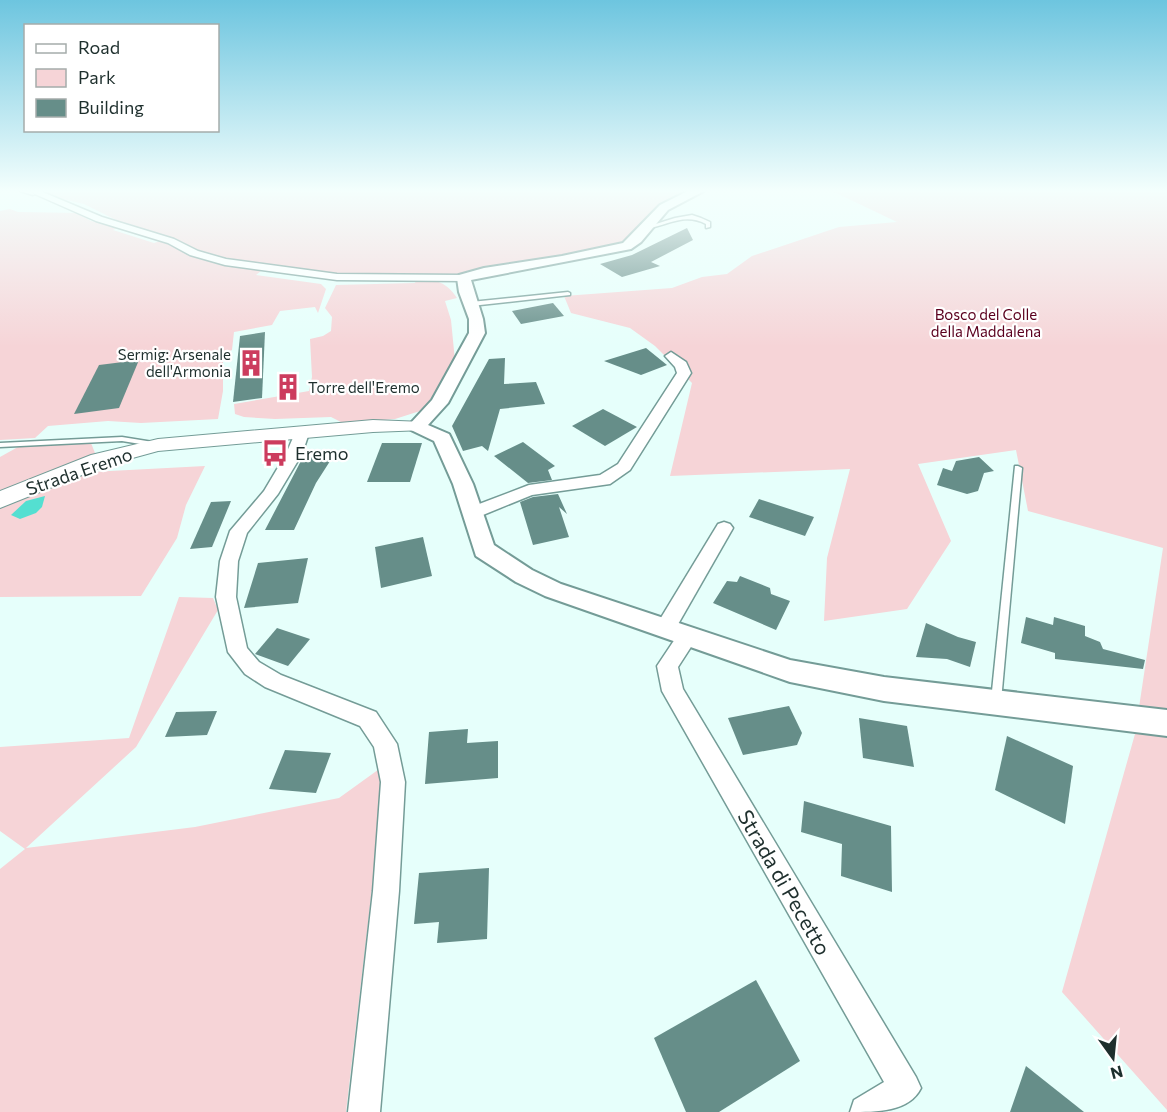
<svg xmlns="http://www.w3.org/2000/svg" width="1167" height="1112" font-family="Commissioner,sans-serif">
  <rect width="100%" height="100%" fill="#e6fffb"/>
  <g fill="#f6d4d7">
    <path d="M41,191H699L659,207L628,243L596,251L461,275L338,274L267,266L256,275L321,284L326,289L318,313L315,307L280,311L272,325L234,332L232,350L223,355V391L218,419L141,423L108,421L48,426L35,438L0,440V211L10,209L18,212L77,213L91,221L119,227L113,230L154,243L170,238L126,225L84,204L54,197Z"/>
    <path d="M832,191H1167V1110L1062,992L1135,734L1163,548L1028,511L1016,450L918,464L951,541L907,609L824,621L827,558L850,469L670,476L692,383L655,346L630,328L571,313L564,296L672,288L702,277L727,274L752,256L839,227L897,222Z"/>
    <path d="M417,278C436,280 447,282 457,298L445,301L451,320L455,361L440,391L420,411L395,419L343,423L331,417L275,419L244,417L235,414L234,404L309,391L312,377L310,339L323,336L331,331L332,317L325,308L336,285L415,283Z"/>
    <path d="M91,443L95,453L80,464L0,496V457L18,447Z"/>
    <path d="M205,466L186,505L177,538L141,596L0,597V507L91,472Z"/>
    <path d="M179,597L213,598L218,610L136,747L26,848L195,827L339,798L382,767L376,854L346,1112H0V869L25,849L0,831V747L129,738Z"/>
  </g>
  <path fill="#54dfd1" d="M45,496L42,507L36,513L20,519L11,515L26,501Z"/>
  <g fill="#668e89">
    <path d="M687,228L693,240L651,262L660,266L622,277L600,264L632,255Z"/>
    <path d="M553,303L564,316L521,324L512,311Z"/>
    <path d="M265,332L262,398L233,402L240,336Z"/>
    <path d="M646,348L667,365L641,375L604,361Z"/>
    <path d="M505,358L504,384L536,382L545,404L500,409L488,451L482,446L463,451L452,426L489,359Z"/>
    <path d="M139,360L119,408L74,414L99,365Z"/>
    <path d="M603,409L637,427L605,446L572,426Z"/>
    <path d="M523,442L555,466L548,470L552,480L528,483L494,456Z"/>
    <path d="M382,443H422L410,482H367Z"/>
    <path d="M303,457L332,458L316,483L294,530H265Z"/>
    <path d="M979,457L994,471L984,473L978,491L967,494L937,485L943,468L952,471L956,461Z"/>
    <path d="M558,494L567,514L559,507L569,537L533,545L520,502L533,497Z"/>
    <path d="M759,499L814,517L805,536L749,517Z"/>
    <path d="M231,501L212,547L190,549L211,502Z"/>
    <path d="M423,537L432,576L381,588L375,547Z"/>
    <path d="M308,558L298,603L244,608L258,563Z"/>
    <path d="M740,576L770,588L771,594L790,601L776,630L713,603L727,581L737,582Z"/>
    <path d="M1026,617L1053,625L1054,617L1085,626V636L1100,642L1103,649L1145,660L1143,669L1055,659V653L1021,643Z"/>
    <path d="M926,623L958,637L976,642L970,667L947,659L916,657Z"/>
    <path d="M277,628L310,639L288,666L255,654Z"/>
    <path d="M789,706L802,733L797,745L743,755L728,718Z"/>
    <path d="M217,711L207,735L165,737L176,712Z"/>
    <path d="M859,718L907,726L914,767L863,758Z"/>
    <path d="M468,729L467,743L498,741V778L425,784L429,732Z"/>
    <path d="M1007,736L1073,766L1065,824L995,790Z"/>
    <path d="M285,750L331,753L316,793L269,789Z"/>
    <path d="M804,801L891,826L892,892L841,876L842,844L801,832Z"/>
    <path d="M489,868L487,939L437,943L439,922L414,924L419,873Z"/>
    <path d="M756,980L800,1061L719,1112H686L654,1038Z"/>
    <path d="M1026,1066L1084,1112H1010Z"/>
  </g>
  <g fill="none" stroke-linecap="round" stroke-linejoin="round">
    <defs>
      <g id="service">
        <path d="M20,191H28L35,194L33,195Z"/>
        <path d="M692,215L701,218L710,222V227L706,228V224C684,212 667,226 645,229L643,228L675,218Z"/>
        <path d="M568,292L570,293V295L471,306L468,304L471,302Z"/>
        <path d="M122,437L153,442L157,444L153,446L122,441L0,447V443Z"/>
        <path d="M1015,466H1018L1022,468L1001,701L1000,704L996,706L992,704L991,701Z"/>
      </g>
      <g id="minor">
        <path d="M28,191H40L102,217L174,239L198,251L226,259L337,274L464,275L469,278L464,281L337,280L225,265L190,255L168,243L96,221Z"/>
        <path d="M671,352L686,362L691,373L630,470L610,484L532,495L478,517H466L464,513L466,509L529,485L600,475L618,464L677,373L675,367L665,356Z"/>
        <path d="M302,429L309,433L302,454L278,494L247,533L238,561L236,597L247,648L259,662L281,675L376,712L397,744L405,782L399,891L380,1112H348L373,891L381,782L374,747L360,726L265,687L245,674L228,652L216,597L220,561L230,531L264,491L286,454L295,433Z"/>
        <path d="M724,522L730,524L733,528L673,633L666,635L659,633L656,627L659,621L718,524Z"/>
        <path d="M688,628L695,630L698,636L678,667L683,689L916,1077L921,1088C909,1112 877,1112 850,1112L854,1100L884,1082L662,691L657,666L681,630Z"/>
      </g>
      <path id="tertiary" d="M688,191H704L668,210L641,242L631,249L471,280L483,319L485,333L448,403L428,425L449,434L451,438L473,484L494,545L532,570L561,584L790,660L884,677L1167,710V736L884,701L790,682L545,596L516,582L476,556L453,484L434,441L411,430L408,426L432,400L469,333V319L459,292L457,278L459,275L484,268L562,256L623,243L660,205Z"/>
      <path id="secondary" d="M373,420L424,422L427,426L424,430L373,432L158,451L107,465L0,508V491L91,455L158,439Z"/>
    </defs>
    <use href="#service" stroke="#749c97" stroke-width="3"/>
    <use href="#minor" stroke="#749c97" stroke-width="3"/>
    <use href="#tertiary" stroke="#749c97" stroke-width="4"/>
    <use href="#secondary" stroke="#749c97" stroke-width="2"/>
    <use href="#service" fill="#fff" fill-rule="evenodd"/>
    <use href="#minor" fill="#fff" fill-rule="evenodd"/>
    <use href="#tertiary" fill="#fff" fill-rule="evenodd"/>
    <use href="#secondary" fill="#fff" fill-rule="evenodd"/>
  </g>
  <linearGradient id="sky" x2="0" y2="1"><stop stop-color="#6dc5df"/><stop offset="0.55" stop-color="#f4fffd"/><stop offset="1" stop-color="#f4fffd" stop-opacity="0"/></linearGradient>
  <rect width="1167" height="347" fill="url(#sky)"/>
  <defs>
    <symbol id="building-bare" viewBox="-9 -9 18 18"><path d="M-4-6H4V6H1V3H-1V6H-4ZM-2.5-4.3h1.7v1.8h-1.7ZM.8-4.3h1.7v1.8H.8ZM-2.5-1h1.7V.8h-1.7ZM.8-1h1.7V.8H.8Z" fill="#cc3c5e" stroke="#fff" stroke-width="2.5" paint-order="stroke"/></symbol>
    <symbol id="bus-bare" viewBox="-9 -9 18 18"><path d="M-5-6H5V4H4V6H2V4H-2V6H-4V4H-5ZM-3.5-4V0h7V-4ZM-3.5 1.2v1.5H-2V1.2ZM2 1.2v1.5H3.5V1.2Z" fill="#cc3c5e" stroke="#fff" stroke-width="2.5" paint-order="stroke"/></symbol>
  </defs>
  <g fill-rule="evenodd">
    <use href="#building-bare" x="232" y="344" width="38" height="38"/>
    <use href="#building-bare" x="269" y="368" width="38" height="38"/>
    <use href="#bus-bare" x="256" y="434" width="38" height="38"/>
  </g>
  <g text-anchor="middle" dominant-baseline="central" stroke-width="4.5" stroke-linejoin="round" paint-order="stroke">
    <g font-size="15" fill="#5b001e" stroke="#fff">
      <text x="986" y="314">Bosco del Colle<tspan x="986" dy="17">della Maddalena</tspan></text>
    </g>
    <g font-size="15" fill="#1e2f2d" stroke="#fff" text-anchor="end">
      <text x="231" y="354">Sermig: Arsenale<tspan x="231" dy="17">dell'Armonia</tspan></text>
      <text x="308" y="387" text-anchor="start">Torre dell'Eremo</text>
    </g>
    <g font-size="18" fill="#1e2f2d" stroke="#fff" text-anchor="start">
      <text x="295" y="453">Eremo</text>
    </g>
    <g font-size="18" fill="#1e2f2d" stroke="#fff">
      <text transform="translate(79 471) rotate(-19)">Strada Eremo</text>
    </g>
    <g font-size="21" fill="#1e2f2d" stroke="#fff">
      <text transform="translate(785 882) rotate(60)">Strada di Pecetto</text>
    </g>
  </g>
  <rect x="24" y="24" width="195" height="108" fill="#ffffff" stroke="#a5acab" stroke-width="1.5"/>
  <rect x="36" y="44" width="30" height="9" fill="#ffffff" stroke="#a5acab" stroke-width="1.5"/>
  <text x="78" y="54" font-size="18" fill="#1e2f2d">Road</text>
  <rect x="36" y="69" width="30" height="18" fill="#f6d4d7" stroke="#a5acab" stroke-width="1.5"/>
  <text x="78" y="84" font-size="18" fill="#1e2f2d">Park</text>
  <rect x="36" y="99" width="30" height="18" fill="#668e89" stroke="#a5acab" stroke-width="1.5"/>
  <text x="78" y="114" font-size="18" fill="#1e2f2d">Building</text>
  <g transform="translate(1113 1058) rotate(165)" stroke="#ffffff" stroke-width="4.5" paint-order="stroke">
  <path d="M0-4.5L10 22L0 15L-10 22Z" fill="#1e2f2d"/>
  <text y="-9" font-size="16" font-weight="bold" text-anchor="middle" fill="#1e2f2d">N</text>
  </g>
</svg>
